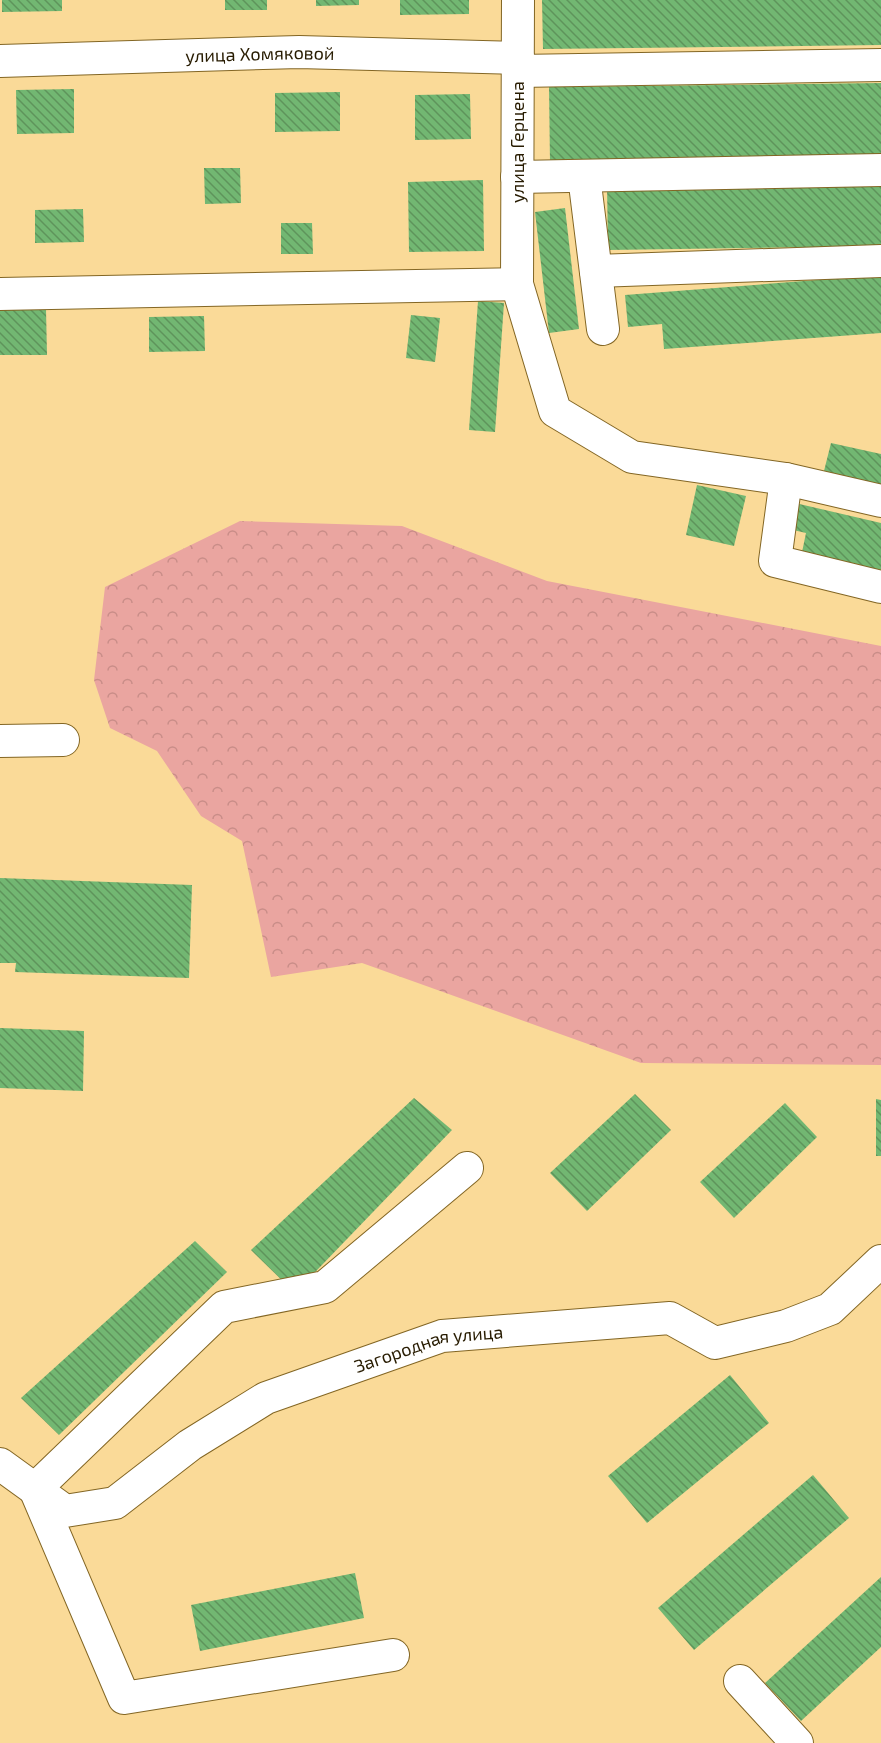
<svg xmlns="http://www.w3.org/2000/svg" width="881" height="1743" font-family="'Exo 2',sans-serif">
  <defs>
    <pattern id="forest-crowns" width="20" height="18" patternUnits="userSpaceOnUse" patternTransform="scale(1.5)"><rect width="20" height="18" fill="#eaa5a0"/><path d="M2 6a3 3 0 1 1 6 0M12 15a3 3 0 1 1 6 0" fill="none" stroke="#c98d88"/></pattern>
    <pattern id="building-back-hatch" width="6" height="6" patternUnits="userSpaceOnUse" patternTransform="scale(1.5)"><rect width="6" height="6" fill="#72b772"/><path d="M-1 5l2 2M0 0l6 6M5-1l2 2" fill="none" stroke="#5e945b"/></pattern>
  </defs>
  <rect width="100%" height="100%" fill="#fada98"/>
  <path fill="url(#forest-crowns)" d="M240,521L402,526L547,581L881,646V1065L641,1063L362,963L271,977L242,841L201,816L157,751L110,728L94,680L105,587Z"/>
  <g fill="url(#building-back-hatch)">
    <path d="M2,0H62V11L2,12Z"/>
    <rect x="225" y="0" width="42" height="10"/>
    <path d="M316,0H359V5L316,6Z"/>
    <path d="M400,0H469V14L400,15Z"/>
    <path d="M542,0H881V45L543,49Z"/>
    <path d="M881,83V159L550,163L549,87Z"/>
    <path d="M74,89V133L17,134L16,90Z"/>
    <path d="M340,92V131L275,132V93Z"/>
    <path d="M470,94L471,139L415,140V95Z"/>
    <path d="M204,168H240L241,203L205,204Z"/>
    <path d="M483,180L484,251L409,252L408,182Z"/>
    <path d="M881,180V246L608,250L607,184Z"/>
    <path d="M565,208L579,329L549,333L535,212Z"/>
    <path d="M83,209L84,242L35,243V210Z"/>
    <path d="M281,223H312L313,254H281Z"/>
    <path d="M881,275V333L664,349L662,324L628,327L625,295Z"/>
    <path d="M478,301L504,303L495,432L469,430Z"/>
    <path d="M46,309L47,355H0V310Z"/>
    <path d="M411,315L440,318L435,362L406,358Z"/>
    <path d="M204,316L205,351L149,352V317Z"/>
    <path d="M831,443L881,454V485L824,471Z"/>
    <path d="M697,485L746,496L734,546L686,535Z"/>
    <path d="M795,503L881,523V576L801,557L806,533L789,529Z"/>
    <path d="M0,878L192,885L189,978L15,972L16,963H0Z"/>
    <path d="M0,1028L84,1031L83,1091L0,1088Z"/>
    <path d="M635,1094L671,1130L587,1211L550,1173Z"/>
    <path d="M414,1098L452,1130L295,1293L251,1250Z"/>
    <path d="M876,1099L881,1100V1156H876Z"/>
    <path d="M785,1103L817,1137L734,1218L700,1182Z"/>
    <path d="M195,1241L227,1272L59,1435L21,1398Z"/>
    <path d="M730,1375L769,1423L647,1523L608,1476Z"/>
    <path d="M813,1475L849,1518L694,1650L658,1608Z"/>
    <path d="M355,1573L364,1618L200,1651L191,1605Z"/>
    <path d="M881,1577V1647L801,1721L765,1683Z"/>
  </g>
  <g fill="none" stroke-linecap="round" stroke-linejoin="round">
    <defs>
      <g id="minor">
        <path d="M518,0L517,284L555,411L632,457L786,479L881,501"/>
        <path id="s1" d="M0,61L299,52L518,58"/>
        <path d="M518,71L881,65"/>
        <path d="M584,176L603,329"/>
        <path d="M517,177L881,170"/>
        <path d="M596,271L881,261"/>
        <path d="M0,294L517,284"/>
        <path d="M786,479L775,561L881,587"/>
        <path d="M0,741L63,740"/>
        <path id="s2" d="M0,1464L65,1511L115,1503L190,1445L266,1398L442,1336L670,1318L715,1343L786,1326L830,1309L881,1261"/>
        <path d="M393,1655L124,1698L35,1489L224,1307L325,1287L467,1168"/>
        <path d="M740,1681L797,1743"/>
      </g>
    </defs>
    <use href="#minor" stroke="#836624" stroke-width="34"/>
    <use href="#minor" stroke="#fff" stroke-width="32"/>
  </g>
  <g text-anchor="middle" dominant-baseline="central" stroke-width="5" stroke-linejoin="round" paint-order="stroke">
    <g font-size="18" fill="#281c02" stroke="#fff">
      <text stroke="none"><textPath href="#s1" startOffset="260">улица Хомяковой</textPath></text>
      <text transform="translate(517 142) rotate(-90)">улица Герцена</text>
      <text stroke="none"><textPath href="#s2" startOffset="486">Загородная улица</textPath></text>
    </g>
  </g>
</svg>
